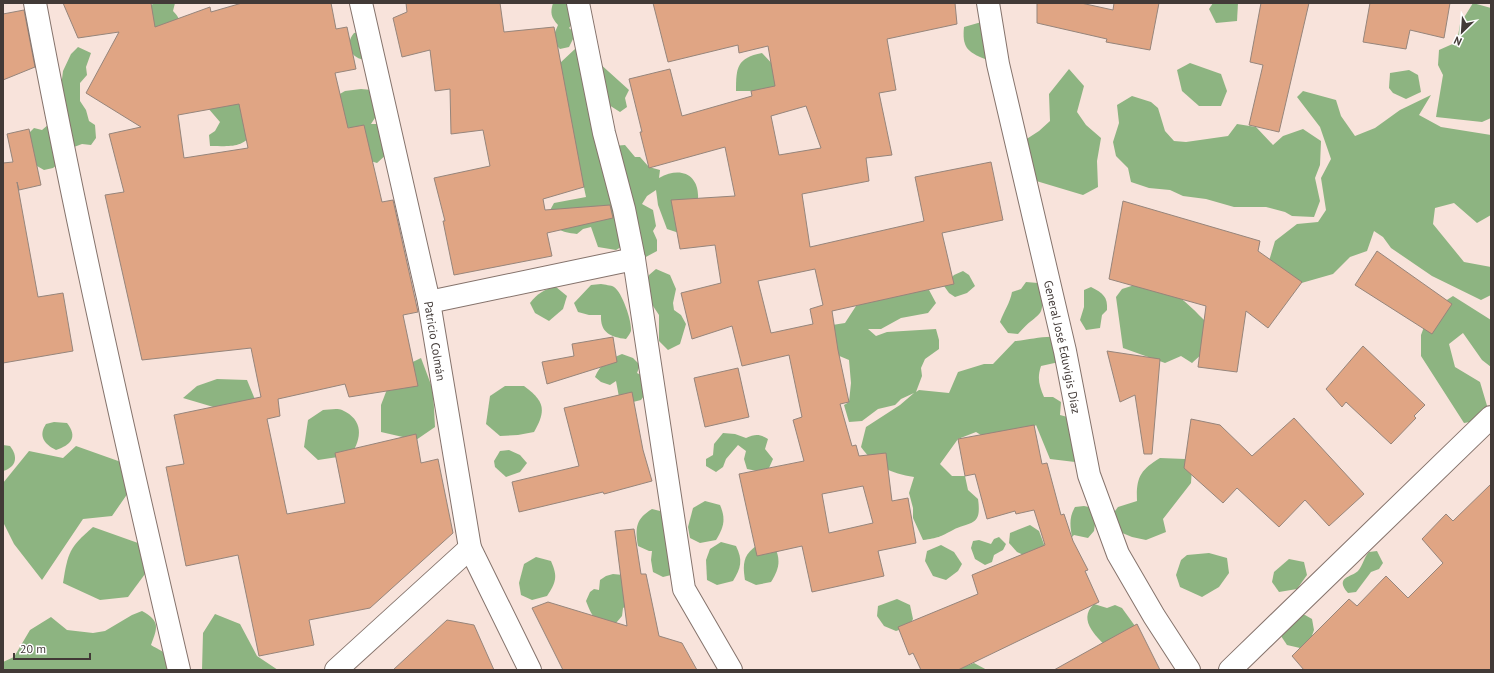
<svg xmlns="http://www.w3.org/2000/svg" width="1494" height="673" font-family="'PT Sans',sans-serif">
  <rect width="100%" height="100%" fill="#f8e3db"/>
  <g fill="#8db481">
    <path d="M153,3H175L173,11C179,17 181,21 178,30L150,27L151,7Z"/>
    <path d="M553,3H568L567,8L572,11L574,22L569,28L574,32L573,39L569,47L560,49L554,43L553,37L558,25C551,17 550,13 553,3Z"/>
    <path d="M1213,3H1238L1237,21L1216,23L1209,9Z"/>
    <path d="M1473,3L1491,8V118L1482,122L1436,117L1443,75L1438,65L1439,50L1457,42L1460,24Z"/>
    <path d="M985,21L992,50L985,59C967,52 962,47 964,27Z"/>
    <path d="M365,31L366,60C351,59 344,45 354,33Z"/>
    <path d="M78,47L91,53L86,67L87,75L80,83V101L86,110L89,121L95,125L96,138L91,145L82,144L74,147L64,159L53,168L44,170L37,166L28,134L34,128L42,130L49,124L44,112L47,99L58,89L62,79L63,71L71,54Z"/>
    <path d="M575,49L588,53L629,90L625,98L627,107L620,112L609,105L613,146L625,145L635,157H640L649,167L660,170L659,178C684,164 703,178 697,206C697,210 696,215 695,218C691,224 684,229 679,233L667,229L658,205L656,190L647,196L642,204L653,210L656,226L653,231L657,240V251L644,258L631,241L616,250L598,247L591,227L583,229L577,234C560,232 556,230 548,214L554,203L586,197L583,183L578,175L560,63Z"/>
    <path d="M762,53L777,69L780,84L774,91H736C736,67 737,58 762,53Z"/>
    <path d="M1190,63L1221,74L1227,91L1221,106H1199L1182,91L1177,70Z"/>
    <path d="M1069,69L1084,86L1077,112L1086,125L1101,138L1097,161L1098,187L1083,195L1033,180L1022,142L1039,131L1050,121L1049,94Z"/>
    <path d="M1409,70L1418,75L1421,92L1406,99L1393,93L1389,88L1390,73Z"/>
    <path d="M361,89L372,90L384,104L371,124H379L388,153L377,163L361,158L352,128L341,127L338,95L345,91Z"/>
    <path d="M257,90L241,116L258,129C241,149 234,146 210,146L209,135L215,131L220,122L195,93Z"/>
    <path d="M1303,91L1336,100L1341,116L1355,136L1375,128L1400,110L1431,95L1419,115L1441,127L1491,135V215L1477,223L1454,203L1435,208L1433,224L1464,262L1491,267V295L1481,300L1432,276L1391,248L1383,237L1374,231L1367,251L1350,257L1333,274L1291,286L1269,261L1275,241L1297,224L1318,222L1326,210L1321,178L1331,159L1320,127L1297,97Z"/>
    <path d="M1132,96L1151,102L1158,108L1165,131L1174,141L1186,142L1228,136L1237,124L1256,127L1273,145L1283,136L1303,129L1321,141L1320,165L1315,178L1320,201L1314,217L1292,216L1285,212L1266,207H1234L1206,199L1183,196L1170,190L1149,188L1131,182L1128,168L1116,156L1113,142L1119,123L1117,105Z"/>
    <path d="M656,269L670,275L676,289L673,303L674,310L681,315L686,324L680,344L668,350L659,341V315L643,291L649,275Z"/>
    <path d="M963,271L969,275L975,286L967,293L955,297L949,293L944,286L954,275Z"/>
    <path d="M1026,282L1038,283C1048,321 1039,309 1018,334L1008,333L1000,322C1004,311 1010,303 1012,292L1021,289Z"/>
    <path d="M1144,282C1175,288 1189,305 1210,326L1204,352L1192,363L1181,356L1165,363L1123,348L1116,297L1122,289Z"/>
    <path d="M601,284C605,285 611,285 614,287C622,292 632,321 631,331C630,334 628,336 626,339C611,337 600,333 601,315H589L578,312L574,303L591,285Z"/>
    <path d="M556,287L567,296L563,309L549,321L535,313L530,303C537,294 544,289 556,287Z"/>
    <path d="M1091,287C1103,293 1108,297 1107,310L1102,315L1100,328L1086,330L1080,320L1084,307V290Z"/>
    <path d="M929,290L936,303L928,313L901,318L881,329H868L876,336L887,332L936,329L939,340V349L925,359L921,368L922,376L916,392L919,390L949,393L958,372L984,364H993L1015,341C1030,340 1041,336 1056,337L1059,362L1041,366C1037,378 1039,385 1044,397H1053L1061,402L1060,415L1075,419L1088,451L1075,462L1050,459L1036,425L1024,436L994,443L976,432L958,439L940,464L952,476H965L968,490L978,499C982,527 971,521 953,530C940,537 938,538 923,540L913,518V508L909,493L914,477C891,473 875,467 861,447L866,427L900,405L914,393L901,399L895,405L878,409L862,421L849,422L844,405L849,402L851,383L849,360L837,355L826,326L845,323L856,306L867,302L890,298L909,291Z"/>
    <path d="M1453,296L1491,320V367L1482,360L1463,333L1449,344L1455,367L1480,382L1488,409L1476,421L1464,423L1421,356V335L1430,311Z"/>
    <path d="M622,354L633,358L640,365L637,373L641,375L646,393L641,400L629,403L619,397L616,381L610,385L601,382L595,377C600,364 609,359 622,354Z"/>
    <path d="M421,358L433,390L435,427L416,440L381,432V405L394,371Z"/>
    <path d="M217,379L247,380L256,402L227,411L183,398L197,386Z"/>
    <path d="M505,386H524C544,401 547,409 534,432L518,435L500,436L486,424L490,396Z"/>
    <path d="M323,410C328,410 337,408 342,410C364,420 362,438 351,455L318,460L304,447L308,420Z"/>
    <path d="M54,422L67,423C78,437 71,445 56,450C44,444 38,436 46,424Z"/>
    <path d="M723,433L735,434L746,438C755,434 760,434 768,439L765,449L773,459L769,468L757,471L747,469L744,459L746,451L738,445L726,459L723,467L716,472L706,466V459L713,455L714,444Z"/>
    <path d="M3,445L10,446C18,456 17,467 3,471Z"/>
    <path d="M76,446L121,462L128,493L112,516L83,519L42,580L14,544L4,524L3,483L29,451L63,458Z"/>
    <path d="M509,450L520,455L527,463L520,472L506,477L495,467L494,461L500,451Z"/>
    <path d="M1160,458L1185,459L1192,468L1191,483L1163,519L1166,532L1146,540L1132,537L1115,530L1109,519L1118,507L1137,501C1136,478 1140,470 1160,458Z"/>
    <path d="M705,501L720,505C726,519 724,527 716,540L700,543L690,538L688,527L693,508Z"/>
    <path d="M1084,506L1089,507L1096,517L1094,531L1088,538L1074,535L1072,537C1070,526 1069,517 1075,507Z"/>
    <path d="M652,509L668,513L679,573L663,577L653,572L651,560L652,551H649L638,546C635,527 636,519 652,509Z"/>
    <path d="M1030,525L1039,531L1045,547L1028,557L1017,552L1009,543L1010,533Z"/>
    <path d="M93,527L138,543L145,574L128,597L100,600L63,583C68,552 69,548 93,527Z"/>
    <path d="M999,537L1006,544L1003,550L994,555L992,562L985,565L975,559L971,548L973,541L979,540L991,544L994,539Z"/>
    <path d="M721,542L736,546C743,560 741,568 733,581L717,585L707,580L706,560L710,549Z"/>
    <path d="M760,543L775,547C781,561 779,569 771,582L756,585L745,580C742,561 744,554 760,543Z"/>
    <path d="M941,545L954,552L962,564L958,571L946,580L933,576L925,561L927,551Z"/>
    <path d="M1377,551L1383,563L1379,569L1371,572L1356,592L1348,593C1334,577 1352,577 1358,571C1363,565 1364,557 1369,552Z"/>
    <path d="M1209,553L1227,558L1229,573L1219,587L1202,597L1180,587L1176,575L1181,560L1187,555Z"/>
    <path d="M536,557L551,561C558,577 556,582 547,596L532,600L521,595L519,583L524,564Z"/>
    <path d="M1289,559L1304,562L1307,575L1297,589L1279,592L1272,582L1274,572Z"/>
    <path d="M613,574L623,575L630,604L623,608L622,616L616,623C596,624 593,619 586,601L590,592L594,589L599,590L600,580L606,576Z"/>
    <path d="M897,599L910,605L913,619L908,627L896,631L884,626L877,616L878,606Z"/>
    <path d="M1094,604L1107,608L1115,605L1122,608L1135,626L1110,651C1099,638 1076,621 1094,604Z"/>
    <path d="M142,611C160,621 158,627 151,645C164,653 166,650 170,667L166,670H3V662L14,657L30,630L51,617L67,630L93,633L105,631L132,615Z"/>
    <path d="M215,614L240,624L257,656L278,670H202L203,633Z"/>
    <path d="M1296,614L1305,615L1312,619L1314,630L1309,644L1300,648L1287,645L1281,636Z"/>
    <path d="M974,663L987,670H956Z"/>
  </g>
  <g fill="#e0a584" stroke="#96857b" fill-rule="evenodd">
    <path d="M63,3H151L155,27L210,7L211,12L242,3H331L336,29L347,27L356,69L335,73L348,128L364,125L382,202L393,200L418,312L403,315L418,386L349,397L345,384L278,399L280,416L267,419L287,514L345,503L335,453L416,434L421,463L438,459L453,533L370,608L309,620L314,645L259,656L238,555L186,566L166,467L184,464L174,415L261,397L251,348L142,360L105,195L124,192L109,134L141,127L86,93L119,32L78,38ZM239,104L248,148L184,158L178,115Z"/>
    <path d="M406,3H500L504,32L554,27L584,187L543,199L545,210L610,205L613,218L547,233L552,256L454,275L443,221H445L434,178L490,166L483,130L451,134L450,89L435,91L430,50L402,57L393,18L407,12Z"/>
    <path d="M653,3H955L957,24L887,39L896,90L879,93L892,155L866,158L869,181L802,194L810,247L924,221L915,177L991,162L1003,220L942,233L954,284L832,311L838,350L849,402L840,404L852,446L856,445L859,456L886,453L892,501L908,498L916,543L878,551L884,576L812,592L802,546L757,556L739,474L804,461L793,420L802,417L789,355L742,366L732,326L692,339L681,293L721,283L715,245L680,249L671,200L735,196L725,147L649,168L640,132H642L629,79L670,69L682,116L752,96L751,91L775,86L768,46L739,53L738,45L668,62ZM806,106L821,148L779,155L771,116ZM815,269L823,305L810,309L813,324L771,333L758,281ZM863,486L873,523L829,533L822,494Z"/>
    <path d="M1037,3H1081L1113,10L1114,3H1159L1150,50L1106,42L1107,39L1037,23Z"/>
    <path d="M1261,3H1309L1279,132L1249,125L1263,65L1250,62Z"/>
    <path d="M1370,3H1450L1444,38L1410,30L1406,49L1363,42Z"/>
    <path d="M24,10L35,67L3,80V14Z"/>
    <path d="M29,129L41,185L19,190L17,182L38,297L63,293L73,351L3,363V163L13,162L7,134Z"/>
    <path d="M1123,201L1260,241L1258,251L1302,282L1268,328L1246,311L1237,372L1198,367L1206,306L1109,279Z"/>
    <path d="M1377,251L1452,304L1432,334L1355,285Z"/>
    <path d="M613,337L617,362L547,384L542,362L574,356L572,344Z"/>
    <path d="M1363,346L1425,405L1414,416L1416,418L1391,444L1346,402L1342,407L1326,389Z"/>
    <path d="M1107,351L1160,359L1152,454H1144L1135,395L1120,402Z"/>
    <path d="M738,368L749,417L705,427L694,378Z"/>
    <path d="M632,392L643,450L652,481L604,494L603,492L519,512L512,482L579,466L564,408Z"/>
    <path d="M1294,418L1364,494L1329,526L1305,500L1279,527L1237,488L1223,503L1184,468L1191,419L1220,425L1252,456Z"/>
    <path d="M1034,425L1042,464L1047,463L1061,515L1064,514L1073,541L1088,570L1085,571L1099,602L958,670H921L913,653L909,655L898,627L978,594L972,575L1045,545L1034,510L1016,514L1015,511L987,519L975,474L965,476L958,439Z"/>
    <path d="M1491,484V670H1304L1292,656L1349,599L1357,606L1386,576L1408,598L1443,563L1422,539L1446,514L1453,521Z"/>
    <path d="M634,529L641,574H646L659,636L682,643L697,670H563L532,608L548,602L627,626L615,531Z"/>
    <path d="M447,620L474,625L494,670H393Z"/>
    <path d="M1137,624L1160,670H1054L1106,641Z"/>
  </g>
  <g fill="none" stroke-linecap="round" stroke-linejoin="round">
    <defs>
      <g id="minor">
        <path d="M35,3C77,227 127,448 179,670"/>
        <path id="s1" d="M361,3L429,302L470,548L530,670"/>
        <path d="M578,3L604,133L624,209L634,259L684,589L731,670"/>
        <path id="s2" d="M988,3L998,64L1065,351L1089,475L1118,554L1154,616L1189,670"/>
        <path d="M429,302L634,259"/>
        <path d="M336,670L470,548"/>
        <path d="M1230,670L1491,417"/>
      </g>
    </defs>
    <use href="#minor" stroke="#85736c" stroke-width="24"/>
    <use href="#minor" stroke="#fff" stroke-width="22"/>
  </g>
  <g text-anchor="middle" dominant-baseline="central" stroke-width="3" stroke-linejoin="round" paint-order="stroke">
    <g font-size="12" fill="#423a37" stroke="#fff">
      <text stroke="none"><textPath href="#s1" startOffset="346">Patricio Colmán</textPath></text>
      <text stroke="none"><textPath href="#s2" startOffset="352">General José Eduvigis Díaz</textPath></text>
    </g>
  </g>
  <rect width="1494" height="673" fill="none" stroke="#423a37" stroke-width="8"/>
  <g transform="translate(1462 32) rotate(205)" stroke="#ffffff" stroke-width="3" paint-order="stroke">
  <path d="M0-3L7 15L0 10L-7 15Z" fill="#423a37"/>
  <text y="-6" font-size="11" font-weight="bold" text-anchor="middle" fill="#423a37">N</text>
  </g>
  <path d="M14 653v6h76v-6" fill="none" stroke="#423a37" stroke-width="2"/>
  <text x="20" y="653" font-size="12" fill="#423a37" stroke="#ffffff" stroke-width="3" paint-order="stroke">20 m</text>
</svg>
